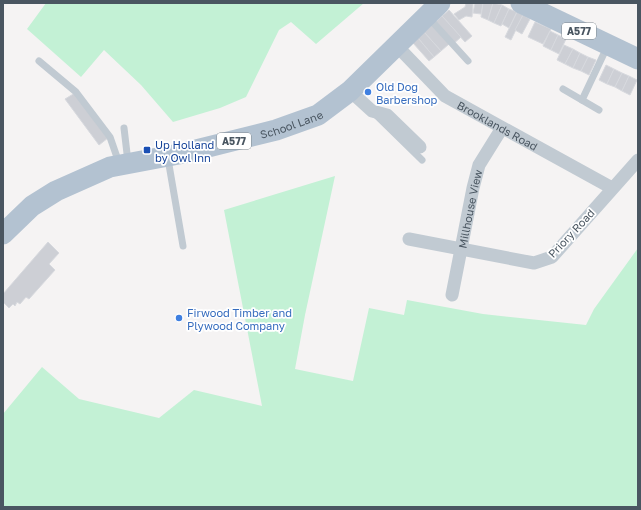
<svg xmlns="http://www.w3.org/2000/svg" width="641" height="510" font-family="'Golos Text',sans-serif">
  <rect width="100%" height="100%" fill="#f5f3f3"/>
  <g fill="#c3f1d5">
    <path d="M46,3H364L316,44L291,22L279,30L246,97L220,108L173,122L141,85L104,50L81,77L27,29Z"/>
    <path d="M335,176L305,315L295,369L353,381L369,308L404,315L407,300L483,314L586,325L594,309L638,248V507H3V414L42,367L79,399L159,418L194,390L262,406L224,210Z"/>
  </g>
  <g fill="#cdcfd5" stroke="#d7d9de">
    <path d="M466,3L473,4L472,17L466,16L459,20L454,14L465,7Z"/>
    <path d="M475,3H483L481,14L473,13Z"/>
    <path d="M483,3H493L488,20L481,17Z"/>
    <path d="M493,3L502,5L494,23L488,20Z"/>
    <path d="M502,5L509,9L501,26L494,23Z"/>
    <path d="M509,9L517,12L509,28L502,24Z"/>
    <path d="M449,10L472,36L465,42L442,16Z"/>
    <path d="M517,12L523,15L511,40L505,37Z"/>
    <path d="M523,15L530,19L522,34L515,30Z"/>
    <path d="M442,16L461,37L451,46L432,25Z"/>
    <path d="M535,22L551,29L543,44L528,37Z"/>
    <path d="M432,25L449,44L441,51L424,32Z"/>
    <path d="M550,31L558,35L551,50L543,46Z"/>
    <path d="M424,32L441,51L434,57L418,38Z"/>
    <path d="M558,35L566,39L559,54L551,50Z"/>
    <path d="M418,38L434,57L429,61L413,43Z"/>
    <path d="M564,45L573,49L565,64L557,60Z"/>
    <path d="M573,49L580,53L573,68L565,64Z"/>
    <path d="M580,53L588,57L581,71L573,68Z"/>
    <path d="M588,57L596,60L589,75L581,71Z"/>
    <path d="M606,65L614,69L607,84L599,80Z"/>
    <path d="M614,69L622,73L615,87L607,84Z"/>
    <path d="M622,73L629,76L622,91L615,87Z"/>
    <path d="M629,76L637,80L630,95L622,91Z"/>
    <path d="M75,93L108,138L99,145L65,99Z"/>
    <path d="M48,242L59,253L49,264L55,270L29,299L26,297L20,304L17,302L15,306L13,304L9,308L3,302V294Z"/>
  </g>
  <g fill="none" stroke-linecap="round" stroke-linejoin="round">
    <g stroke="#c1cad2" stroke-width="7">
      <path d="M428,17L468,61"/>
      <path d="M39,61L76,92L110,137L119,163"/>
      <path d="M563,89L599,110"/>
      <path d="M582,100L607,47"/>
      <path d="M375,114L422,160"/>
      <path d="M124,128L128,162"/>
      <path d="M168,159L183,246"/>
    </g>
    <g stroke="#c1cad2" stroke-width="13">
      <path id="s1" d="M396,45L445,96L612,188"/>
      <path d="M350,91L372,111L387,115L420,147"/>
      <path d="M409,239L534,263L552,257L638,160"/>
      <path id="s2" d="M452,295L473,188L479,165L502,128"/>
    </g>
    <g stroke="#b3c2d1" stroke-width="21">
      <path d="M521,3L638,59"/>
      <path id="s3" d="M3,234L32,206L56,191L110,167L184,153L276,130L318,115L350,91L440,3"/>
    </g>
  </g>
  <g fill="#3f7fe0" stroke="#fff" stroke-width="1.5">
    <circle cx="368" cy="92" r="4"/>
    <circle cx="179" cy="318" r="4"/>
  </g>
  <rect fill="#1a4fb4" stroke="#fff" stroke-width="1.5" x="143" y="146" width="8" height="8" rx="2"/>
  <g text-anchor="middle" dominant-baseline="central" stroke-width="3.5" stroke-linejoin="round" paint-order="stroke">
    <g fill="#fff" stroke="#808990" stroke-width="1">
      <rect x="562" y="23" width="34" height="16" rx="3"/>
      <rect x="217" y="133" width="34" height="16" rx="3"/>
    </g>
    <g font-size="10" font-weight="bold" fill="#4a5661">
      <text x="579" y="31">A577</text>
      <text x="234" y="141">A577</text>
    </g>
    <g font-size="11" fill="#366cbe" stroke="#fff" text-anchor="start">
      <text x="376" y="86">Old Dog<tspan x="376" dy="13">Barbershop</tspan></text>
      <text x="187" y="312">Firwood Timber and<tspan x="187" dy="13">Plywood Company</tspan></text>
    </g>
    <g font-size="11" fill="#4a5661" stroke="#fff">
      <text stroke="none"><textPath href="#s3" startOffset="314">School Lane</textPath></text>
      <text stroke="none"><textPath href="#s1" startOffset="131">Brooklands Road</textPath></text>
      <text stroke="none"><textPath href="#s2" startOffset="88">Millhouse View</textPath></text>
      <text transform="translate(571 233) rotate(-47)">Priory Road</text>
    </g>
    <g font-size="11" fill="#164399" stroke="#fff" text-anchor="start">
      <text x="155" y="144">Up Holland<tspan x="155" dy="13">by Owl Inn</tspan></text>
    </g>
  </g>
  <rect width="641" height="510" fill="none" stroke="#4a5661" stroke-width="8"/>
</svg>
